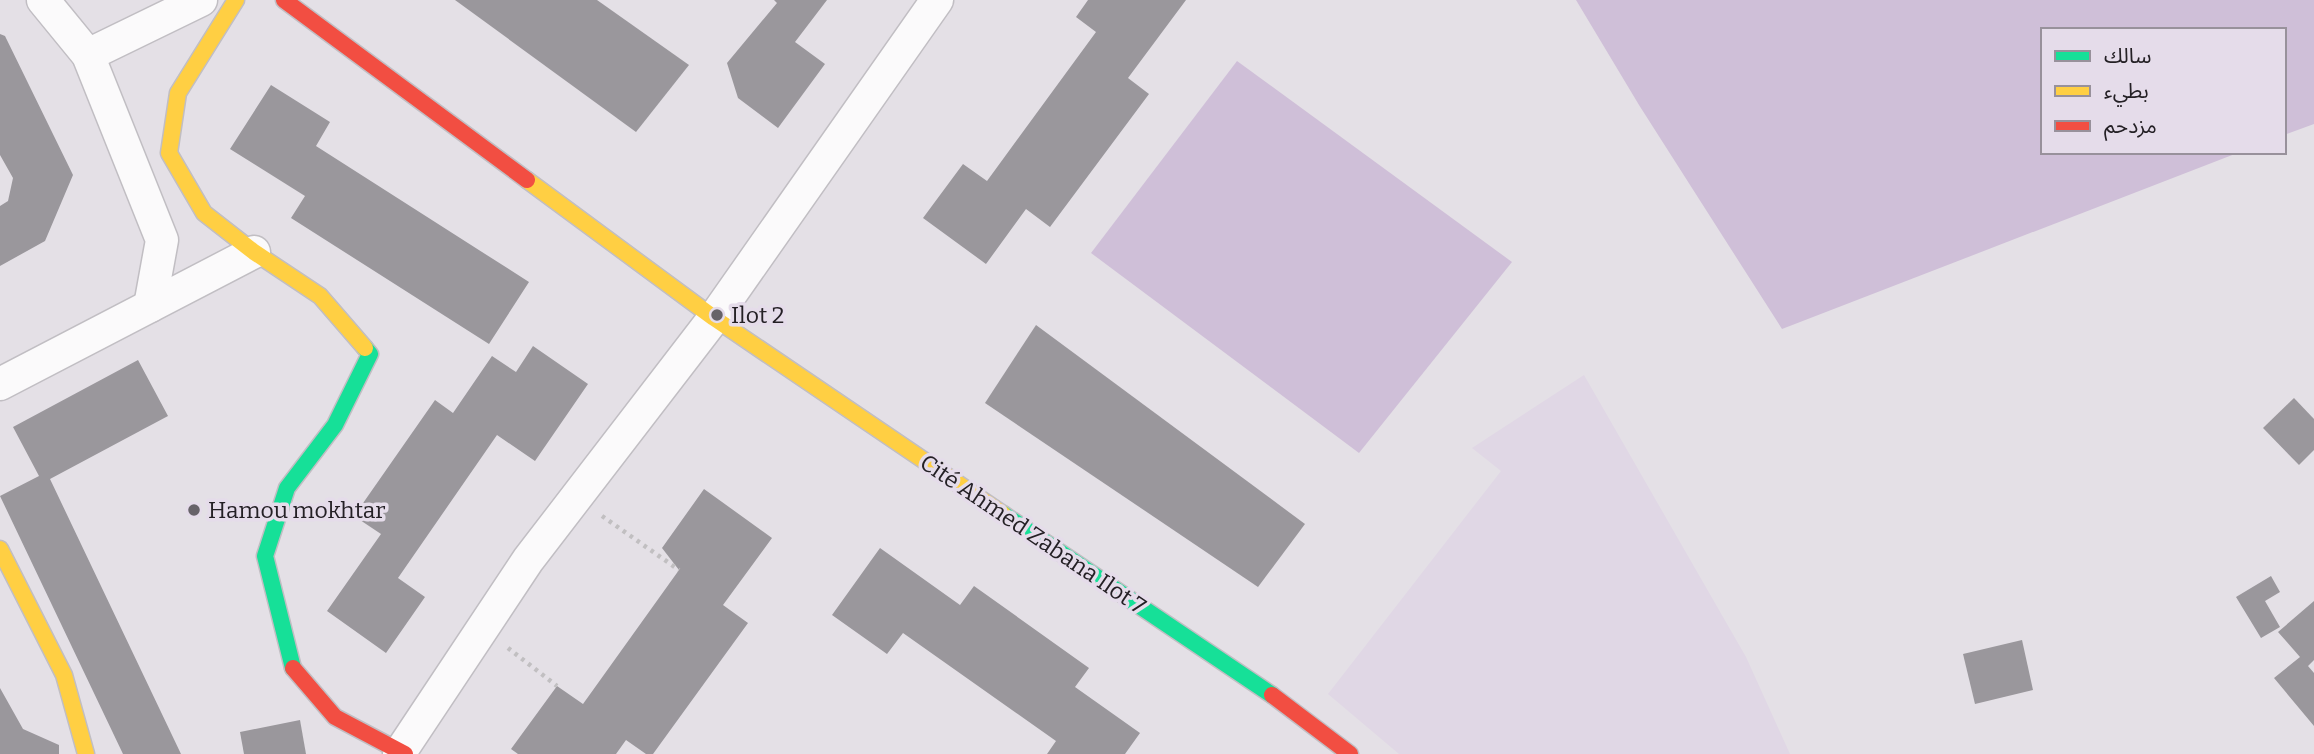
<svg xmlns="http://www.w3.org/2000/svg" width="2314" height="754" font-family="Bitter,'Noto Sans Arabic',serif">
  <rect width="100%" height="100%" fill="#e4e0e6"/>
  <path fill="#e0d7e5" d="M1584,375L1746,657L1790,754H1399L1328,694L1501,471L1472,448Z"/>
  <g fill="#cfbfd8">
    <path d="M1576,0H2314V124L2284,135V30H2043V152H2240L1782,329L1639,105Z"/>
    <path d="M1237,61L1512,262L1359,453L1091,253Z"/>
  </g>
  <g fill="#9a979c">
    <path d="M455,0H597L689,65L636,132Z"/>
    <path d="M774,0H827L795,42L825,64L778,128L738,98L727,63L777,3Z"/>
    <path d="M1088,0H1186L1128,78L1149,94L1050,227L1026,209L986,264L923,218L963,164L987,181L1096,32L1076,17Z"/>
    <path d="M0,34L5,36L73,175L45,241L0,266V206L8,201L13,178L0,155Z"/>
    <path d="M271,85L330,122L316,146L529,282L489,344L291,218L305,196L230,149Z"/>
    <path d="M1036,325L1305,524L1258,587L985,403Z"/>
    <path d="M533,346L588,384L535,461L497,435L398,578L425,597L386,653L327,611L381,534L354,516L435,400L453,413L492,356L516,372Z"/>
    <path d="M138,360L168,416L50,479L181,754H123L0,496L39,476L13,427Z"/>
    <path d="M2294,398L2314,419V450L2299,465L2263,428Z"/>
    <path d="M704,489L772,538L723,605L748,623L653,754H646L626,740L616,754H518L511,749L557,686L583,704L679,570L662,548Z"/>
    <path d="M880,548L960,605L974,586L1089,668L1075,687L1140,733L1125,754H1047L1056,741L903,633L887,654L832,615Z"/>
    <path d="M2271,576L2280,592L2265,601L2280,627L2261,638L2236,597Z"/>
    <path d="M2314,601V660L2308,666L2314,673V726L2274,678L2300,657L2278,632Z"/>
    <path d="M2022,640L2033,690L1975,704L1963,654Z"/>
    <path d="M0,688L23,729L59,745V754H0Z"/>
    <path d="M300,720L306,754H244L240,732Z"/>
  </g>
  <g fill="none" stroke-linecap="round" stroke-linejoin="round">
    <defs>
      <g id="street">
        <path d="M43,0L88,55L162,240L150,306"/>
        <path d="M88,55L201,0"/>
        <path d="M0,384L254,252"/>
        <path d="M399,754L528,560L714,318L937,0"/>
      </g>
      <g id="fast">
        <path d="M1003,514L1272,695"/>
        <path d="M293,668L265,556L287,488L335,425L370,354L365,348"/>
      </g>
      <g id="slow">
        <path d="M236,0L178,93L169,153L204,213L254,252L320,296L365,348"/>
        <path d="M527,180L714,318L1003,514"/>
        <path d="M0,549L64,675L86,754"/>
      </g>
      <g id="jam">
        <path d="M284,0L527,180"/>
        <path d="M293,668L335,717L405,754"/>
        <path d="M1272,695L1350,754"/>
      </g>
    </defs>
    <use href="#street" stroke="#c1bec3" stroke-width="35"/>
    <use href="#fast" stroke="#c1bec3" stroke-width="19"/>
    <use href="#slow" stroke="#c1bec3" stroke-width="19"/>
    <use href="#jam" stroke="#c1bec3" stroke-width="19"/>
    <g stroke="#c1bfc1" stroke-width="4.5" stroke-dasharray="3.5 5" stroke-linecap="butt">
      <path d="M602,516L679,570"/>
      <path d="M508,648L557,686"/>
    </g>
    <use href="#street" stroke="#fbfafb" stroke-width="32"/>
    <use href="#fast" stroke="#16e098" stroke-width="16"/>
    <use href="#slow" stroke="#ffcf43" stroke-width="16"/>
    <use href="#jam" stroke="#f24e42" stroke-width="16"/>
  </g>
  <g fill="#676369" stroke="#e5dcea" stroke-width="2.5">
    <circle cx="717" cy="315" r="7"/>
    <circle cx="194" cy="510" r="7"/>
  </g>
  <g text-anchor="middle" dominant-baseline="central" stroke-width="7" stroke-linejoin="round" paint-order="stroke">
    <g font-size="23" fill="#242025" stroke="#e5dcea" text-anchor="start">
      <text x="731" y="315">Ilot 2</text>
      <text x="208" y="510">Hamou mokhtar</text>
    </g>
    <g font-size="23" fill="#242025" stroke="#e5dcea">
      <text transform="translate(1033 534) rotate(34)">Cité Ahmed Zabana Ilot 7</text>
    </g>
  </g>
  <rect x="2041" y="28" width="245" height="126" fill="#e5dcea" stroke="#98919b" stroke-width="2"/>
  <rect x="2055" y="51" width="35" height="10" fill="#16e098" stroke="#98919b" stroke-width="2"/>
  <text x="2104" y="63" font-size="21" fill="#242025">سالك</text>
  <rect x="2055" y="86" width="35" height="10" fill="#ffcf43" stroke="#98919b" stroke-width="2"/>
  <text x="2104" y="98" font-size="21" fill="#242025">بطيء</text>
  <rect x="2055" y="121" width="35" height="10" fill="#f24e42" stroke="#98919b" stroke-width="2"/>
  <text x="2104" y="133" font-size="21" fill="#242025">مزدحم</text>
</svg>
